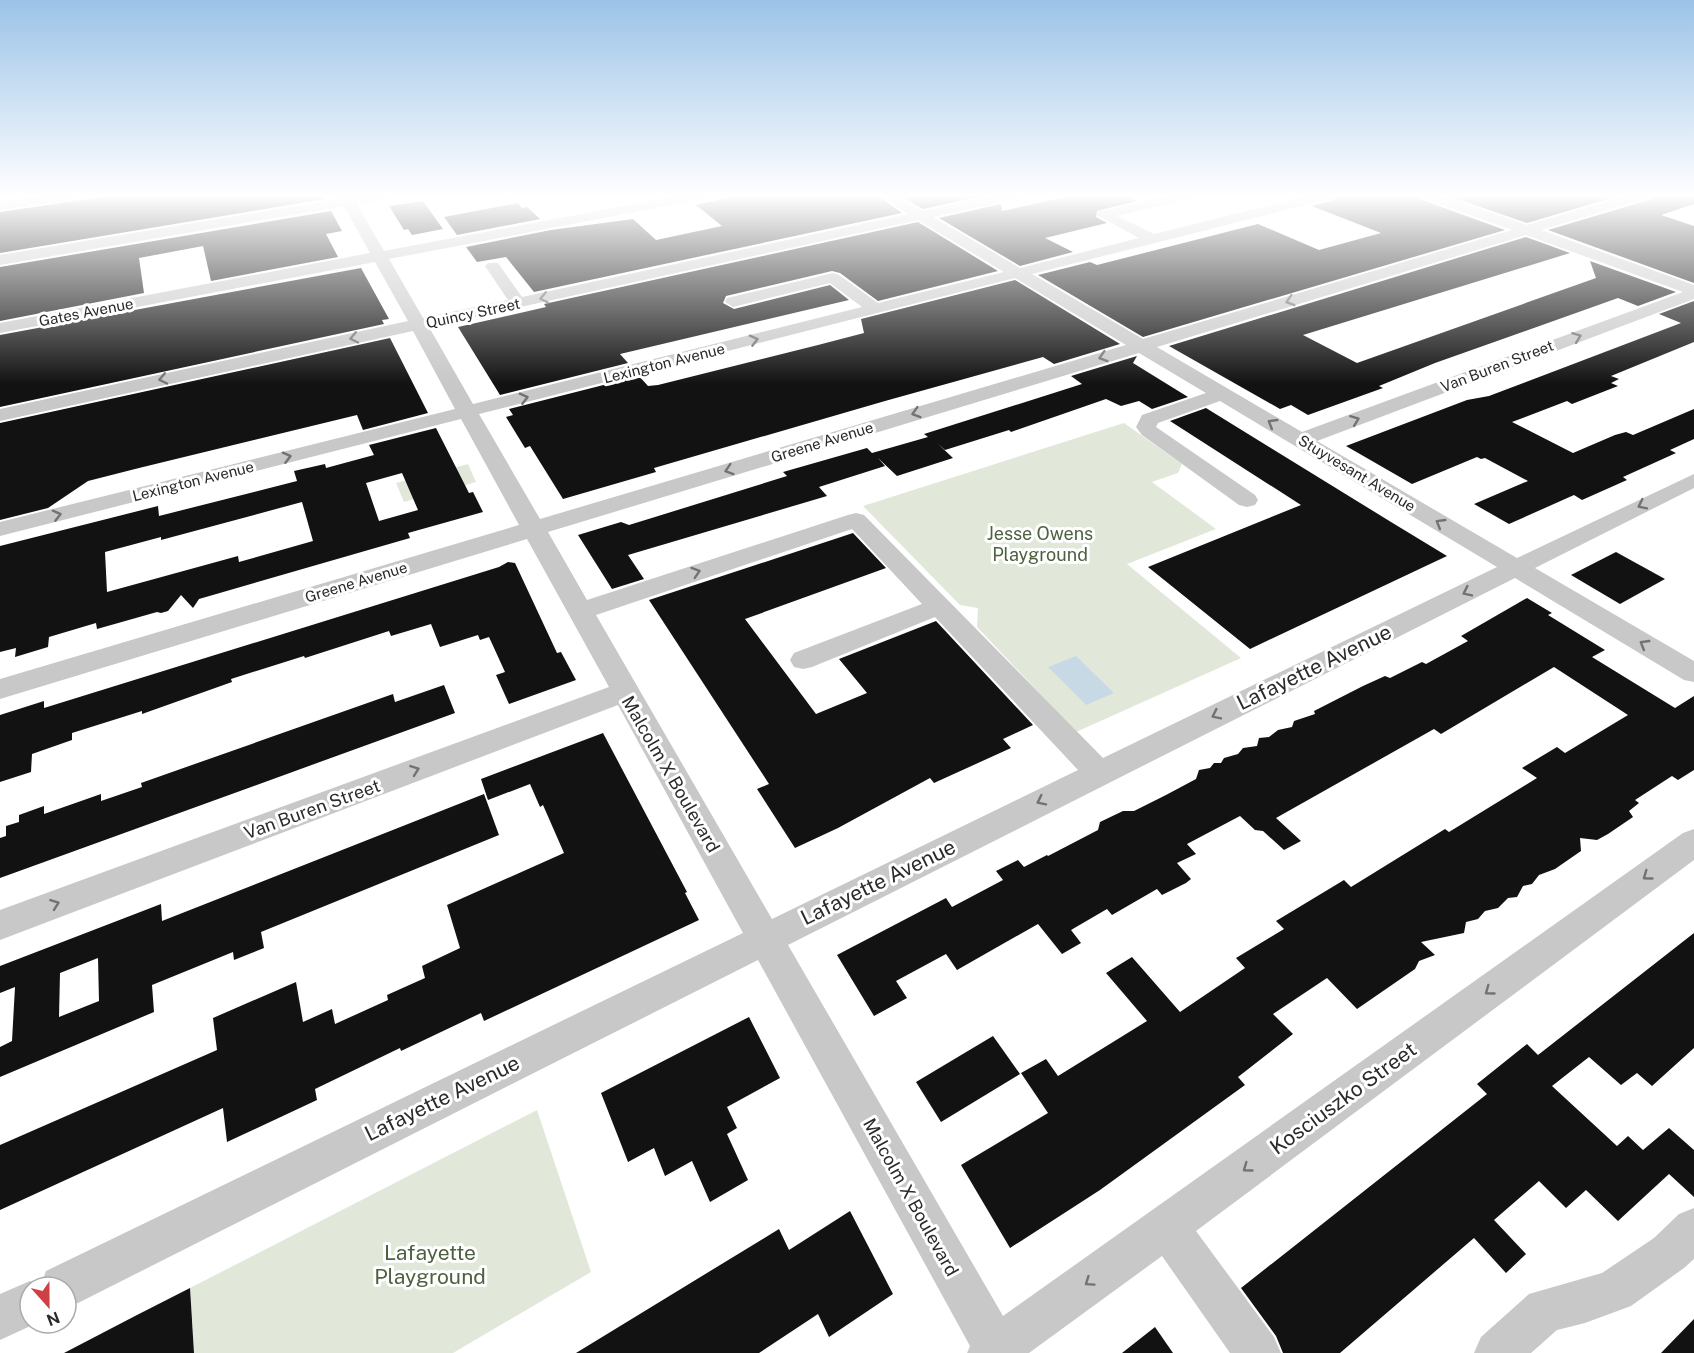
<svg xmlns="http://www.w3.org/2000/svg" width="1694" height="1353" font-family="'Public Sans',sans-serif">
  <rect width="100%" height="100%" fill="#fff"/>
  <g fill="#e1e8da">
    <path d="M1124,423L1182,464L1178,473L1152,482L1216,529L1127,564L1241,658L1076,732L977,627L978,608L960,605L863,506Z"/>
    <path d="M468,464L476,482L404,502L396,483Z"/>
    <path d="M537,1110L591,1272L453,1353H194L190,1288Z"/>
  </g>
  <path fill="#c8d9e6" d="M1076,656L1114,693L1086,705L1048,667Z"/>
  <g fill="#121212" fill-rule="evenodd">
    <path d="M117,195H323L325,199L0,253V212Z"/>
    <path d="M740,195H877L902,213L534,292L506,257L477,262L466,247L551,230L633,219L656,240L722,226L696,205Z"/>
    <path d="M899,195H987L923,209Z"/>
    <path d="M1075,195H1125L1137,201L1097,211L1096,217L1107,223L1045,238L1073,252L1020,266L939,218L1001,204L1002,211Z"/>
    <path d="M1337,195H1419L1422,200L1505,230L1143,337L1038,275L1090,262L1097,265L1258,224L1319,250L1381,233L1312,206L1334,200Z"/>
    <path d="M1446,195H1622L1527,223Z"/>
    <path d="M1652,195H1694V204L1661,215L1694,226V283L1548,230L1649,200Z"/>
    <path d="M423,201L443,229L412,235L408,229L404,230L389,206Z"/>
    <path d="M518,203L522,208L527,207L540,219L457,235L444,217Z"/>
    <path d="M331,211L342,231L326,234L338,257L211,281L203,246L139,258L144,293L0,321V267Z"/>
    <path d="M918,222L998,271L878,301L840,273L832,271L726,296L723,303L734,309L830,285L849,300L620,354L628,363L500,395L458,327L546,307L544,304Z"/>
    <path d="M1526,237L1570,253L1303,335L1357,363L1596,278L1590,261L1676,292L1638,306L1618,298L1435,363L1379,386L1383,388L1308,415L1291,405L1280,409L1169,346Z"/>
    <path d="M361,268L389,319L382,320L384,324L0,407V335Z"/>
    <path d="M1015,280L1120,344L1054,364L1043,357L885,401L654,468L656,472L563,499L530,446L525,448L506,417L513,415L509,409L639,376L648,386L658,385L818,345L864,333L861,319Z"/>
    <path d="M1694,301V342L1611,376L1619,379L1611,383L1618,386L1572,404L1567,401L1512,422L1573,453L1615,435L1626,432L1633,435L1694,409V439L1670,450L1676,453L1623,477L1627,480L1582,500L1574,495L1509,524L1474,504L1528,481L1485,458L1481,459L1477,457L1412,484L1346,446L1467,400L1489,396L1681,323L1659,314Z"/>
    <path d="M390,338L428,413L363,430L357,415L139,468L88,481L48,508L0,520V423Z"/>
    <path d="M1137,356L1133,363L1188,397L1152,409L1139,401L1121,406L1106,399L1011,432L1009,430L945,450L937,443L953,458L897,476L878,458L885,466L819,487L827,496L628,555L644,579L612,589L578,535L621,522L629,525L655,517L787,476L783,472L867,448L872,453L928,437L924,434L1082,384L1071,376Z"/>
    <path d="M1206,408L1391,522L1447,556L1250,649L1148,567L1301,505L1170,421Z"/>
    <path d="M436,428L469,493L473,492L483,512L408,533L410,538L199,599L193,608L181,595L168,611L161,613L157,612L97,629L96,623L49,637L48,647L15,657L16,648L0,652V546L158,506L159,516L297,481L294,471L325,464L326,468L374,455L369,445ZM402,473L418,510L379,521L366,483ZM302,502L313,541L239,562L238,556L107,592L105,552L161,537V540Z"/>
    <path d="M853,533L886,568L745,619L816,714L867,693L839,659L936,621L1033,725L1003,739L1011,748L934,783L930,778L838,828L795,848L757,789L769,784L649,600Z"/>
    <path d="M1616,552L1665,579L1620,604L1571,575Z"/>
    <path d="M508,562L515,563L557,653L561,652L576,680L509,704L496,675L505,672L489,637L480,640L478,635L440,647L431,624L391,636L389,631L305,658L304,656L231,679L232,682L142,714V711L72,733V740L32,754L31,772L0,782V715L44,701V708L499,567Z"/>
    <path d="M1527,598L1552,613L1548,615L1605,650L1592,657L1675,708L1694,696V770L1678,780L1672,776L1635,800L1639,803L1629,811L1633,817L1608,834L1597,840L1580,838L1581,851L1555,869L1539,875L1532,884L1523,886L1517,897L1508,898L1498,908L1485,911L1478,919L1466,922L1464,933L1421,942L1435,955L1419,961L1415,969L1357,1009L1327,978L1273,1014L1293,1034L1238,1077L1245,1085L1100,1190L1010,1248L961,1165L1048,1113L1021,1073L1046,1059L1058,1076L1147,1021L1106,973L1132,957L1180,1012L1245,968L1236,958L1284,929L1276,921L1344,880L1351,887L1445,829L1449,832L1537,778L1522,768L1557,747L1565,753L1628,715L1554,667L1441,734L1434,729L1276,818L1301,841L1284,850L1263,831L1255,830L1240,816L1187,844L1196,854L1177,863L1191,879L1186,883L1162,895L1157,889L1112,915L1107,909L1071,930L1081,943L1062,954L1038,924L957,970L946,954L896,981L907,998L874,1016L837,955L946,898L952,907L1003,880L996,871L1018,860L1024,867L1047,855L1048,856L1098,830L1100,822L1123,811H1134L1166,795L1196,779L1199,770L1210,768L1214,763H1221L1224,758L1238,754L1243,748L1257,746L1259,738L1269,737L1278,730L1292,727L1294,721L1315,714L1314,711L1363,686L1385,676L1390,678L1422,662L1426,664L1468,641L1461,636Z"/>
    <path d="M444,685L455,713L0,878V838L6,836V826L19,822V815L44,806V814L101,794V801L142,787L141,783L393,694L395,702Z"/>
    <path d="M603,733L687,892L685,893L699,920L484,1021L481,1013L401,1051L400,1048L315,1089L317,1100L227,1142L223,1108L0,1210V1145L217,1050L213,1018L296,982L303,1022L332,1009L335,1024L388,1000L387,995L425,978L422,966L460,948L447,905L564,853L543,805L540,807L530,784L488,800L481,779Z"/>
    <path d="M484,794L499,835L261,932L264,948L234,960L233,952L152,985L154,1012L0,1077V1047L12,1041L15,987L0,993V966L161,904L162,921ZM98,958L99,1001L59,1017L60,973Z"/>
    <path d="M1694,933V1048L1652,1086L1637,1073L1621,1085L1589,1057L1552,1086L1617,1146L1628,1136L1643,1150L1669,1128L1694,1150V1197L1669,1174L1618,1221L1586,1190L1566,1208L1539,1181L1494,1220L1526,1254L1506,1273L1474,1238L1340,1353H1283L1276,1336L1241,1288L1487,1094L1477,1084L1527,1044L1538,1055Z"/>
    <path d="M749,1017L780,1078L727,1107L737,1128L727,1134L748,1180L710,1202L692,1161L665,1176L654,1148L628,1162L601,1093Z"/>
    <path d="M993,1036L1020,1074L941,1122L916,1082Z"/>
    <path d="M850,1211L893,1294L829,1337L818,1314L759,1353H576L779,1229L789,1250Z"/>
    <path d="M190,1288L194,1353H64L137,1315Z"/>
    <path d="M1694,1319V1353H1661Z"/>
    <path d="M1155,1327L1173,1353H1122Z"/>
  </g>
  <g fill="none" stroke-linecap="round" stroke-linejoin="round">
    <g fill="#c8c8c8" fill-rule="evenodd">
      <path d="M48,195H82L75,199L0,210V202Z"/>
      <path d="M338,195H394L392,198L357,204L384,251L682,195H710L703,199L389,259L423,318L508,300L485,266L488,263H498L522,297L908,214L879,195H895L923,211L997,195H1022L1020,198L933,217L1020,268L1139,238L1097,215L1099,212L1172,195H1195L1193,198L1117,216L1154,234L1312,195H1335L1333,198L1032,274L1143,339L1512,230L1423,198L1421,195H1440L1527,225L1629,195H1650L1648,198L1541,230L1694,285V299L1317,441L1517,558L1694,474V488L1535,568L1694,661V682L1684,680L1515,578L788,945L1003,1316L1683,833L1694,829V860L1196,1231L1274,1337L1281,1353H1230L1162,1256L1029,1353H967L970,1346L758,960L78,1303L66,1307V1287H30V1323H37L0,1340V1294L30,1281L41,1285L46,1271L743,933L618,705L0,940V910L609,687L527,539L0,699V679L519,525L461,419L0,536V522L455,409L413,331L0,421V409L408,321L375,262L0,333V323L370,253L344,206L0,265V255L340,199ZM918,220L1004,272L878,303L839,275L833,273L727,298L725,302L733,307L830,283L862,307L473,404L429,327ZM1526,235L1683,292L1302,432L1157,347ZM1015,278L1126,345L540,519L479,414ZM1139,353L1206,393L1142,415L1136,427L1142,435L1239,505L1247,507L1255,505L1258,500L1255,495L1156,427L1158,423L1220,401L1497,567L1103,758L864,515L856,513L848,515L587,600L548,532ZM852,529L922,604L794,653L790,660L794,667L803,669L812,667L935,617L1078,770L772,919L596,615Z"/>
      <path d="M1694,1208V1259L1684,1268L1631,1306L1585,1323L1557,1330L1531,1353H1474L1481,1337L1529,1294L1602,1273L1654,1238L1679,1214Z"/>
    </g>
  </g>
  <defs><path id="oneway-chevron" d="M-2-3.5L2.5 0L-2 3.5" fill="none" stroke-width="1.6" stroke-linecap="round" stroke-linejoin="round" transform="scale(1.5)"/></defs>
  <g stroke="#727272">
    <use href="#oneway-chevron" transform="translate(544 298) rotate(168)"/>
    <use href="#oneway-chevron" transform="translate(1290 301) rotate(163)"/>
    <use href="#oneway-chevron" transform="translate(1577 337) rotate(-21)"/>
    <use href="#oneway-chevron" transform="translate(354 338) rotate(168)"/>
    <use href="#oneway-chevron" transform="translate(754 340) rotate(-14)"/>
    <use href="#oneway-chevron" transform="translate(1103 357) rotate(163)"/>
    <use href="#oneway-chevron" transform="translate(163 379) rotate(168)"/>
    <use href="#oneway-chevron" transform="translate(524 398) rotate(-14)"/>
    <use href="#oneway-chevron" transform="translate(916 413) rotate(163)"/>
    <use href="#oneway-chevron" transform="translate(1355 420) rotate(-21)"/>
    <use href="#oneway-chevron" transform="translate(1272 423) rotate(-149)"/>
    <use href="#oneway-chevron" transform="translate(287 457) rotate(-14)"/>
    <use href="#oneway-chevron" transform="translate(729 470) rotate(163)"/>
    <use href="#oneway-chevron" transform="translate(1642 505) rotate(154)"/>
    <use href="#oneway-chevron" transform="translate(57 515) rotate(-14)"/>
    <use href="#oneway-chevron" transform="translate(1440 523) rotate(-149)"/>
    <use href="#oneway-chevron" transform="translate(696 572) rotate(-18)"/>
    <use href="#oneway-chevron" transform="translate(1467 592) rotate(154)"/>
    <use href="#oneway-chevron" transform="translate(1644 644) rotate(-149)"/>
    <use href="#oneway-chevron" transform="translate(1216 715) rotate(154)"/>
    <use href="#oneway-chevron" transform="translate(415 770) rotate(-20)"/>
    <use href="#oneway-chevron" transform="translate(1041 801) rotate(154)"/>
    <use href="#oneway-chevron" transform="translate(1647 876) rotate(144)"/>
    <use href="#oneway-chevron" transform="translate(55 904) rotate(-20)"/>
    <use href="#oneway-chevron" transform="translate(1489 991) rotate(144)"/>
    <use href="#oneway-chevron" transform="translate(1247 1168) rotate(144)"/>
    <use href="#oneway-chevron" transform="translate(1089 1282) rotate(145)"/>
  </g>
  <linearGradient id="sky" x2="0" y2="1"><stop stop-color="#9bc3e7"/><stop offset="0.51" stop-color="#fff"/><stop offset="1" stop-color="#fff" stop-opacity="0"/></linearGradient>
  <rect width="1694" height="384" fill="url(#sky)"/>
  <g text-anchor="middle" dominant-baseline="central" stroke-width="6" stroke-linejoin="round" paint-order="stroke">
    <g font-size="15" fill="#2b2b2b" stroke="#fff">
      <text transform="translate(86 312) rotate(-11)">Gates Avenue</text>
      <text transform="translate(473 313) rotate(-12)">Quincy Street</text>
      <text transform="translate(664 363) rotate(-14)">Lexington Avenue</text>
      <text transform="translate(1497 366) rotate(-21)">Van Buren Street</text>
      <text transform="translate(822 442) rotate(-17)">Greene Avenue</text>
      <text transform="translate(1357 473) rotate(31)">Stuyvesant Avenue</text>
      <text transform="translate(193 481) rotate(-14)">Lexington Avenue</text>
      <text transform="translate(356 582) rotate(-17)">Greene Avenue</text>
    </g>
    <g font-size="18" fill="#4e613f" stroke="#fff">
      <text x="1040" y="533">Jesse Owens<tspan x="1040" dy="21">Playground</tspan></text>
    </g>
    <g font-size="18" fill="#2b2b2b" stroke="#fff">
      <text transform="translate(671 774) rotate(60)">Malcolm X Boulevard</text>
      <text transform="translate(312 809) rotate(-20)">Van Buren Street</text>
      <text transform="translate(911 1197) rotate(61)">Malcolm X Boulevard</text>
    </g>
    <g font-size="21" fill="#2b2b2b" stroke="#fff">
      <text transform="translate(1314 667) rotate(-26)">Lafayette Avenue</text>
      <text transform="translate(878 882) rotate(-26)">Lafayette Avenue</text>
      <text transform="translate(442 1098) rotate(-26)">Lafayette Avenue</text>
      <text transform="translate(1343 1098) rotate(-36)">Kosciuszko Street</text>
    </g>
    <g font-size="21" fill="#4e613f" stroke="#fff">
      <text x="430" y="1252">Lafayette<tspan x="430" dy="24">Playground</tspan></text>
    </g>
  </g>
  <g transform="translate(48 1305) rotate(159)"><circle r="28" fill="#ffffff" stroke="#aaaaaa" stroke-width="1.5"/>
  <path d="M0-4.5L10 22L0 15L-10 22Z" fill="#cf4046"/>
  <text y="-9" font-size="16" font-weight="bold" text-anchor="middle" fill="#2b2b2b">N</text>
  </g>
</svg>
